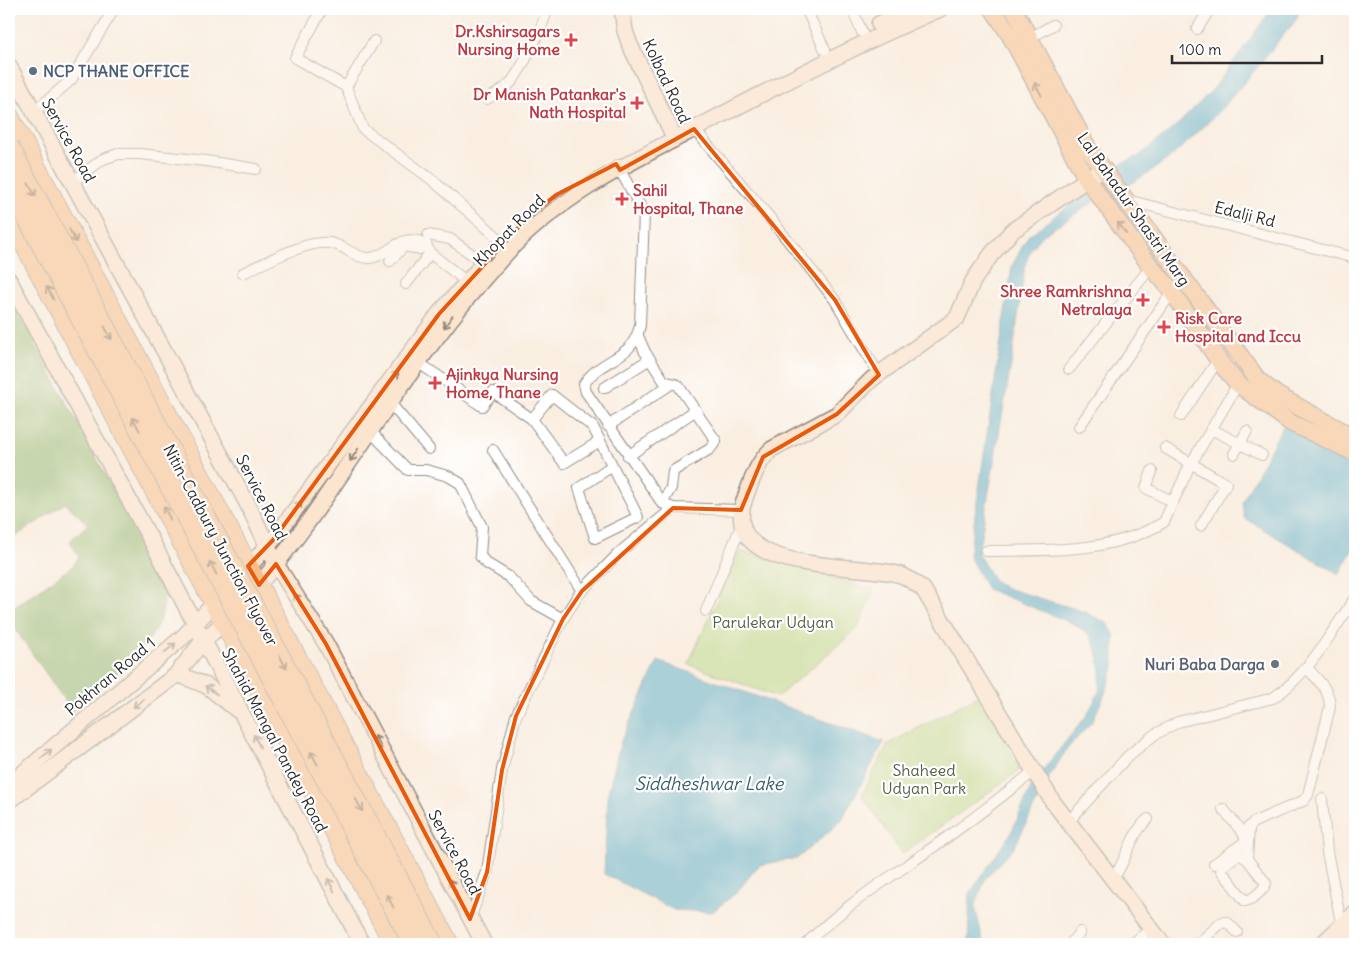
<svg xmlns="http://www.w3.org/2000/svg" width="1364" height="953" font-family="Delius,sans-serif">
  <rect width="100%" height="100%" fill="#fff"/>
  <filter id="ink" filterUnits="userSpaceOnUse"><feTurbulence type="fractalNoise" baseFrequency=".02" numOctaves="2"/><feDisplacementMap in="SourceGraphic" scale="10" xChannelSelector="R" yChannelSelector="G"/><feConvolveMatrix kernelMatrix="1 2 1 2 8 2 1 2 1" color-interpolation-filters="sRGB"/></filter>
  <filter id="wash" filterUnits="userSpaceOnUse"><feTurbulence type="fractalNoise" baseFrequency=".0096" numOctaves="4" result="noise"/><feDisplacementMap in="SourceGraphic" scale="20" xChannelSelector="R" yChannelSelector="G"/><feGaussianBlur stdDeviation="1.12" result="paint"/><feColorMatrix in="noise" values="0 0 0 0 0 0 0 0 0 0 0 0 0 0 0 0 0 1.4 0 .05"/><feComposite in="paint" operator="in"/></filter>
  <g filter="url(#wash)">
    <rect width="100%" height="100%" fill="#faeee1"/>
    <g fill="#b2d983" stroke="#6e8257">
      <path d="M740,551L874,590L857,629L777,697L688,664Z"/>
      <path d="M981,694L1020,770L902,854L862,795L887,745Z"/>
    </g>
    <path fill="#8db971" stroke="#5c724e" d="M9,295L149,556C154,568 164,584 164,596C165,644 105,682 72,711L9,620V611L73,566L79,557L70,541L88,524L65,503L9,541Z"/>
    <g fill="#4faccd" stroke="#3d6c7c">
      <path d="M1272,9H1300L1296,20C1257,67 1219,117 1172,156C1158,167 1142,176 1128,186L1113,167L1139,156L1174,128L1214,88Z"/>
      <path d="M1087,192L1095,201L1043,235L1031,249L1025,265L1012,359L978,554L993,579L1003,587L1085,612L1107,623L1114,634V668L1106,691L1092,722L1067,749L1048,779L1015,846L985,879L975,907L983,941V944H968L970,893L1011,833L1030,790L1043,770L1087,715L1099,692L1101,669L1097,651L1089,634L1072,623L987,589L969,556L1012,266L1028,236Z"/>
      <path d="M1283,426L1355,464V545L1339,574L1244,518L1242,502Z"/>
      <path d="M658,661L884,742L841,821L798,858L759,865L736,893L712,912L674,910L604,874L608,793L621,741Z"/>
    </g>
  </g>
  <g filter="url(#ink)">
    <g fill="none" stroke-linecap="round" stroke-linejoin="round">
      <defs>
        <g id="street">
          <path d="M806,9L825,50"/>
          <path d="M852,9L862,32"/>
          <path d="M320,13L295,58L346,87L363,129L431,179L503,242"/>
          <path d="M1197,29L1210,9"/>
          <path d="M1028,39L1053,25"/>
          <path d="M346,87L374,41"/>
          <path d="M487,99C497,94 506,89 513,80C523,66 544,25 547,9"/>
          <path d="M34,112L71,80L114,9"/>
          <path d="M694,129L770,218L835,300L879,375"/>
          <path d="M617,165L644,213L640,325C633,361 601,357 584,384L586,392L662,503L673,508L741,510"/>
          <path d="M72,182L103,159L118,154H140L206,161L256,169"/>
          <path d="M1127,200L1355,258"/>
          <path d="M428,235L450,239L484,263"/>
          <path d="M390,261L404,246L420,249L426,244"/>
          <path d="M243,273C265,263 311,237 334,244C346,247 357,259 370,258C392,255 399,231 426,244L430,253L467,282"/>
          <path d="M406,284L430,253"/>
          <path d="M638,336L645,352L664,381L678,385L716,441L710,449L673,471L671,488L662,503"/>
          <path d="M419,363L482,406L493,392L532,419L552,395L593,427L638,517L595,538L579,488L612,466"/>
          <path d="M1069,369L1151,267"/>
          <path d="M604,388L650,359"/>
          <path d="M390,403L429,449"/>
          <path d="M1181,416L1218,360"/>
          <path d="M532,419L564,463L600,441"/>
          <path d="M608,426L671,384"/>
          <path d="M1079,427L1172,292"/>
          <path d="M1211,429L1262,455"/>
          <path d="M370,431L408,470H426L448,476L460,483L482,527L480,556L486,563L509,577L531,601L563,619"/>
          <path d="M1165,448L1226,484L1201,526"/>
          <path d="M493,450L582,591"/>
          <path d="M1234,454L1247,431"/>
          <path d="M628,456L696,410"/>
          <path d="M1152,471L1146,488L1173,502"/>
          <path d="M986,551C1046,550 1111,554 1164,522L1189,467L1238,384"/>
          <path d="M706,611L741,526"/>
          <path d="M1322,799L1327,852L1342,927"/>
          <path d="M1223,809L1243,833L1254,822L1303,801L1308,795L1330,707C1330,690 1318,680 1307,668"/>
          <path d="M1069,821L1128,756L1154,735L1178,722L1273,698C1309,674 1331,633 1355,598"/>
          <path d="M1247,859L1239,854L1223,866L1221,870L1245,901C1252,900 1264,890 1266,883L1247,859L1249,829"/>
          <path d="M1214,864L1246,841L1244,834"/>
          <path d="M1113,879C1127,860 1130,835 1148,819"/>
          <path d="M470,919L487,872L502,770L516,716L563,619L579,594L620,552L673,508"/>
          <path d="M806,944C845,904 893,876 939,843C971,821 1002,796 1033,772"/>
          <path d="M1070,944L1080,932"/>
          <path d="M1132,944L1151,929"/>
          <path d="M1198,944L1221,923L1227,922L1237,932"/>
        </g>
        <g id="secondary">
          <path d="M622,9L625,31L630,45L675,139"/>
          <path d="M879,24L912,9"/>
          <path d="M9,66L247,503L276,564L326,644L484,944"/>
          <path d="M1103,168L1012,231L991,255L973,281L957,318L872,379L837,414L772,449C757,462 752,480 745,498C717,577 860,562 901,575C909,578 916,584 923,589L1053,802L1163,944"/>
          <path d="M9,280L157,551L362,944"/>
          <path d="M242,574L273,540L439,314L482,265"/>
          <path d="M251,593C295,545 331,489 367,436C409,374 452,313 502,258C558,195 637,159 710,121C786,81 862,42 940,9"/>
          <path d="M175,676L180,675L207,686L237,710"/>
          <path d="M9,785L184,636L221,596"/>
          <path d="M9,801L175,676L203,641L231,616"/>
          <path d="M1322,944L1355,913"/>
          <path d="M1340,944L1355,930"/>
        </g>
        <g id="primary">
          <path d="M993,9L1010,35L1086,178L1151,267L1168,286L1221,364L1238,384L1291,423L1355,453"/>
          <path d="M1014,9L1089,150L1258,380L1277,395L1355,438"/>
        </g>
        <g id="highway">
          <path d="M9,116L449,944"/>
          <path d="M9,215L394,944"/>
        </g>
      </defs>
      <use href="#street" stroke="#928c86" stroke-width="12"/>
      <use href="#secondary" stroke="#928c86" stroke-width="18"/>
      <use href="#primary" stroke="#928c86" stroke-width="19"/>
      <use href="#highway" stroke="#928c86" stroke-width="21"/>
      <use href="#street" stroke="#fff" stroke-width="10"/>
      <use href="#secondary" stroke="#fce5cf" stroke-width="15"/>
      <use href="#primary" stroke="#f7bd88" stroke-width="16"/>
      <use href="#highway" stroke="#f7bd88" stroke-width="19"/>
      <defs>
        <g id="highway-bridge">
          <path d="M9,146L433,944"/>
          <path d="M9,184L413,944"/>
        </g>
      </defs>
      <use href="#highway-bridge" stroke="#928c86" stroke-width="21" stroke-linecap="butt"/>
      <use href="#highway-bridge" stroke="#f7bd88" stroke-width="19"/>
    </g>
    <defs><path id="oneway-shaft" d="M-6 0H5M1.5-3L5.5 0L1.5 3" fill="none" stroke-width="1.6" stroke-linecap="round" stroke-linejoin="round" transform="scale(1.25)"/></defs>
    <g stroke="#876d55">
      <use href="#oneway-shaft" transform="translate(1038 89) rotate(-118)"/>
      <use href="#oneway-shaft" transform="translate(32 190) rotate(62)"/>
      <use href="#oneway-shaft" transform="translate(1122 228) rotate(-126)"/>
      <use href="#oneway-shaft" transform="translate(73 236) rotate(62)"/>
      <use href="#oneway-shaft" transform="translate(50 293) rotate(-118)"/>
      <use href="#oneway-shaft" transform="translate(108 333) rotate(62)"/>
      <use href="#oneway-shaft" transform="translate(136 424) rotate(-118)"/>
      <use href="#oneway-shaft" transform="translate(167 513) rotate(-118)"/>
      <use href="#oneway-shaft" transform="translate(213 568) rotate(-118)"/>
      <use href="#oneway-shaft" transform="translate(283 662) rotate(62)"/>
      <use href="#oneway-shaft" transform="translate(314 758) rotate(-118)"/>
      <use href="#oneway-shaft" transform="translate(359 805) rotate(62)"/>
      <use href="#oneway-shaft" transform="translate(390 901) rotate(-118)"/>
    </g>
    <g stroke="#94887d">
      <use href="#oneway-shaft" transform="translate(448 322) rotate(127)"/>
      <use href="#oneway-shaft" transform="translate(394 377) rotate(-53)"/>
      <use href="#oneway-shaft" transform="translate(354 455) rotate(124)"/>
      <use href="#oneway-shaft" transform="translate(297 507) rotate(-54)"/>
      <use href="#oneway-shaft" transform="translate(298 600) rotate(-122)"/>
      <use href="#oneway-shaft" transform="translate(170 648) rotate(-40)"/>
      <use href="#oneway-shaft" transform="translate(211 690) rotate(-144)"/>
      <use href="#oneway-shaft" transform="translate(139 703) rotate(143)"/>
      <use href="#oneway-shaft" transform="translate(257 741) rotate(-117)"/>
      <use href="#oneway-shaft" transform="translate(378 742) rotate(-118)"/>
      <use href="#oneway-shaft" transform="translate(46 754) rotate(-40)"/>
      <use href="#oneway-shaft" transform="translate(331 885) rotate(-117)"/>
      <use href="#oneway-shaft" transform="translate(453 886) rotate(-118)"/>
    </g>
  </g>
  <path d="M0 0H1364V953H0ZM694,129L835,300L879,375L837,414L763,457L741,510L673,508L582,591L563,619L516,716L502,770L487,872L470,919L326,644L276,564L259,585L248,566L273,540L439,314L526,219L556,195L616,164L620,170Z" fill="#faeee1" fill-opacity=".55" fill-rule="evenodd"/>
  <path fill="none" stroke="#e8590c" stroke-width="4" stroke-linejoin="round" d="M694,129L835,300L879,375L837,414L763,457L741,510L673,508L582,591L563,619L516,716L502,770L487,872L470,919L326,644L276,564L259,585L248,566L273,540L439,314L526,219L556,195L616,164L620,170Z"/>
  <g fill="#e0444e" stroke="#fff" stroke-width="2">
    <path d="M568.5 32.5h5v5h5v5h-5v5h-5v-5h-5v-5h5z"/>
    <path d="M634.5 95.5h5v5h5v5h-5v5h-5v-5h-5v-5h5z"/>
    <path d="M619.5 191.5h5v5h5v5h-5v5h-5v-5h-5v-5h5z"/>
    <path d="M1140.5 292.5h5v5h5v5h-5v5h-5v-5h-5v-5h5z"/>
    <path d="M1161.5 319.5h5v5h5v5h-5v5h-5v-5h-5v-5h5z"/>
    <path d="M432.5 375.5h5v5h5v5h-5v5h-5v-5h-5v-5h5z"/>
  </g>
  <circle fill="#5c6f8a" stroke="#fff" stroke-width="2" cx="33" cy="71" r="5"/>
  <circle fill="#6b7280" stroke="#fff" stroke-width="2" cx="1275" cy="664" r="5"/>
  <g text-anchor="middle" dominant-baseline="central" stroke-width="4.5" stroke-linejoin="round" paint-order="stroke">
    <g font-size="16" font-weight="bold" fill="#be3a42" stroke="#fff" text-anchor="end">
      <text x="560" y="31">Dr.Kshirsagars<tspan x="560" dy="18">Nursing Home</tspan></text>
      <text x="626" y="94">Dr Manish Patankar's<tspan x="626" dy="18">Nath Hospital</tspan></text>
      <text x="633" y="190" text-anchor="start">Sahil<tspan x="633" dy="18">Hospital, Thane</tspan></text>
      <text x="1132" y="291">Shree Ramkrishna<tspan x="1132" dy="18">Netralaya</tspan></text>
      <text x="1175" y="318" text-anchor="start">Risk Care<tspan x="1175" dy="18">Hospital and Iccu</tspan></text>
      <text x="446" y="374" text-anchor="start">Ajinkya Nursing<tspan x="446" dy="18">Home, Thane</tspan></text>
    </g>
    <g font-size="16" font-weight="bold" fill="#4e5e75" stroke="#fff" text-anchor="start">
      <text x="43" y="71">NCP THANE OFFICE</text>
    </g>
    <g font-size="16" fill="#2b2b2b" stroke="#fff">
      <text transform="translate(667 81) rotate(65)">Kolbad Road</text>
      <text transform="translate(69 140) rotate(61)">Service Road</text>
      <text transform="translate(1134 209) rotate(55)">Lal Bahadur Shastri Marg</text>
      <text transform="translate(1245 214) rotate(14)">Edalji Rd</text>
      <text transform="translate(509 230) rotate(-45)">Khopat Road</text>
      <text transform="translate(262 497) rotate(63)">Service Road</text>
      <text transform="translate(221 545) rotate(62)">Nitin-Cadbury Junction Flyover</text>
      <text transform="translate(110 676) rotate(-40)">Pokhran Road 1</text>
      <text transform="translate(275 740) rotate(62)">Shahid Mangal Pandey Road</text>
      <text transform="translate(455 852) rotate(62)">Service Road</text>
    </g>
    <g font-size="16" fill="#545f45" stroke="#fff">
      <text x="773" y="622">Parulekar Udyan</text>
      <text x="924" y="770">Shaheed<tspan x="924" dy="18">Udyan Park</tspan></text>
    </g>
    <g font-size="16" font-weight="bold" fill="#5b616d" stroke="#fff" text-anchor="end">
      <text x="1265" y="664">Nuri Baba Darga</text>
    </g>
    <g font-size="18" font-style="italic" fill="#395f6c" stroke="#fff">
      <text x="709" y="783">Siddheshwar Lake</text>
    </g>
  </g>
  <rect width="1364" height="953" fill="none" stroke="#fff" stroke-width="30"/>
  <path d="M1172 55v8h150v-8" fill="none" stroke="#2b2b2b" stroke-width="2.5"/>
  <text x="1179" y="55" font-size="15" fill="#2b2b2b" stroke="#ffffff" stroke-width="4" paint-order="stroke">100 m</text>
</svg>
